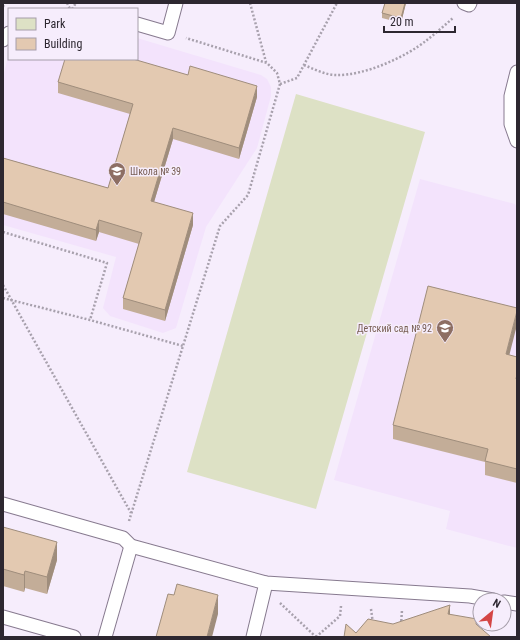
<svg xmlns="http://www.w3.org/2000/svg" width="520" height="640" font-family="'Roboto Condensed',sans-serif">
  <rect width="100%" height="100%" fill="#f6edfc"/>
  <g fill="#f3e3fc">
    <path d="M137,38L261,75L267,79L271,87V96L257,148L206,227L176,328L163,333L110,316L103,308L116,257L3,225V77L8,57L9,59H137Z"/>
    <path d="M420,179L515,204L517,207V548L446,529L450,511L334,480Z"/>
  </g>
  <path fill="#dde1c5" d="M296,94L425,132L316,509L187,472Z"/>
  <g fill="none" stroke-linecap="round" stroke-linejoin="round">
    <defs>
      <g id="service">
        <path d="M464,3L469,5L470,3"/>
        <path d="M137,24L168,33L176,3"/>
        <path d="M3,40L9,33"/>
        <path d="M517,72L511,96V124L517,141"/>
        <path d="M3,504L123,538L131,546L266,583L470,596L493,600"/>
        <path d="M504,602L517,604"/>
        <path d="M3,617L74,637"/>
        <path d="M105,637L131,546"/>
        <path d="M253,637L266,583"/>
      </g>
    </defs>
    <use href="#service" stroke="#877a8f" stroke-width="15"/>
    <g stroke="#a8a1ad" stroke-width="2.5" stroke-dasharray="2 2" stroke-linecap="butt">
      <path d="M67,3L70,9"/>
      <path d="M250,3L266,62"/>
      <path d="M3,7L4,3"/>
      <path d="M72,9L76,3"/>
      <path d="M304,65C314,69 325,75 336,75C364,76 406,57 427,40C436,33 445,25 453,18"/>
      <path d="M280,84L297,78L337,3"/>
      <path d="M3,232L107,263L90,320"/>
      <path d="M3,285L131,513"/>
      <path d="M3,298L90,320L183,346"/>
      <path d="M129,521L220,226L248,195L280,84L277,73L267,63L186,38"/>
      <path d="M280,603L316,637"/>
      <path d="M371,609L373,624"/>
      <path d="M401,625L402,610"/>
      <path d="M316,637L340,616L341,606"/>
    </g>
    <use href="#service" stroke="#fff" stroke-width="13"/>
  </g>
  <g fill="#c3ad98">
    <path d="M385,3H406L401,23L382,18V13Z"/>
    <path d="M58,82L257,97L239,159L173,139L154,202L193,225L165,321L123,309V298L139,244L99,232L96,241L3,214V158L108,188L130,114L58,93Z"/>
    <path d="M510,355L517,357V483L485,475V462L393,439V425Z"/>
    <path d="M3,527L57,560L47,594L25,588L24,592L3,586Z"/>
  </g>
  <g fill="#9f8d7c">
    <path d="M405,3H406L401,23V18Z"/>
    <path d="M257,86V97L239,159V148Z"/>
    <path d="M173,128V139L151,212V201Z"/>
    <path d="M193,213V225L165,321V310Z"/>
    <path d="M99,220V232L96,241V230Z"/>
    <path d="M517,311V325L506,368V354Z"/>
    <path d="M57,542V560L47,594V577Z"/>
    <path d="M25,571V588L24,592V575Z"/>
    <path d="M218,595V614L212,637H207Z"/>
    <path d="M450,605V624L448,614Z"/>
  </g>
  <g fill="#e3c9b1" stroke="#9f8d7c">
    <path d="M385,3H405L401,18L382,13Z"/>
    <path d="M65,59H133L188,75L190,66L257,86L239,148L173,128L151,201L193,213L165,310L123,298L142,233L99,220L96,230L3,202V158L108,188L133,104L58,82Z"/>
    <path d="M428,286L517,308V311L506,354L517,357V374L516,379H517V469L485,461L488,449L393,425Z"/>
    <path d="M3,527L57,542L47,577L25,571L24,575L3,569Z"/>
    <path d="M177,584L218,595L207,637H156L168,594L174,595Z"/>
    <path d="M450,605L448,614L477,619L476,624L491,637H344L346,624L356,633L368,619L393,624Z"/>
  </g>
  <defs>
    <symbol id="school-pin" viewBox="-11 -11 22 30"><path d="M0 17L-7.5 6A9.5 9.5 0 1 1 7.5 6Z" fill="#8d6e63" stroke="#f6edfc"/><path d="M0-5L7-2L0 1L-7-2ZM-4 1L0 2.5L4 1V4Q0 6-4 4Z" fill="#fff"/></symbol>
  </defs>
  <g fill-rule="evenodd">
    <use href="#school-pin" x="107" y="161" width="20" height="27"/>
    <use href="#school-pin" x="435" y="318" width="20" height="27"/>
  </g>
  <g text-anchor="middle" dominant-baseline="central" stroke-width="3" stroke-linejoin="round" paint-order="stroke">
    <g font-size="10" fill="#785e54" stroke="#f6edfc" text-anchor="start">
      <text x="130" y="171">Школа № 39</text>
      <text x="432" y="328" text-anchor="end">Детский сад № 92</text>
    </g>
  </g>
  <rect width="520" height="640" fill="none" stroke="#2d2730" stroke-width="8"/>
  <rect x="8" y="8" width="130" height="52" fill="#f6edfc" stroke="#a69eaa"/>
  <rect x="16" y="18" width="20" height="12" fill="#dde1c5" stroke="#a69eaa"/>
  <text x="44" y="28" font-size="12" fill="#2d2730">Park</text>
  <rect x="16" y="38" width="20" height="12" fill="#e3c9b1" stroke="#a69eaa"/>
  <text x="44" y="48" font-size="12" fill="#2d2730">Building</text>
  <g transform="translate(492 612) rotate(29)"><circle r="19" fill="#f6edfc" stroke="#a69eaa"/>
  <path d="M0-3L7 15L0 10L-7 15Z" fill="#d44545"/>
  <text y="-6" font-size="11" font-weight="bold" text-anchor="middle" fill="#2d2730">N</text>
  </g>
  <path d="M384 26v6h71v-6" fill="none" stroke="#2d2730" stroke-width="2"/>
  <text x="390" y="26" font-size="12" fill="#2d2730" stroke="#f6edfc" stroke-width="3" paint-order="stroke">20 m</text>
</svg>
